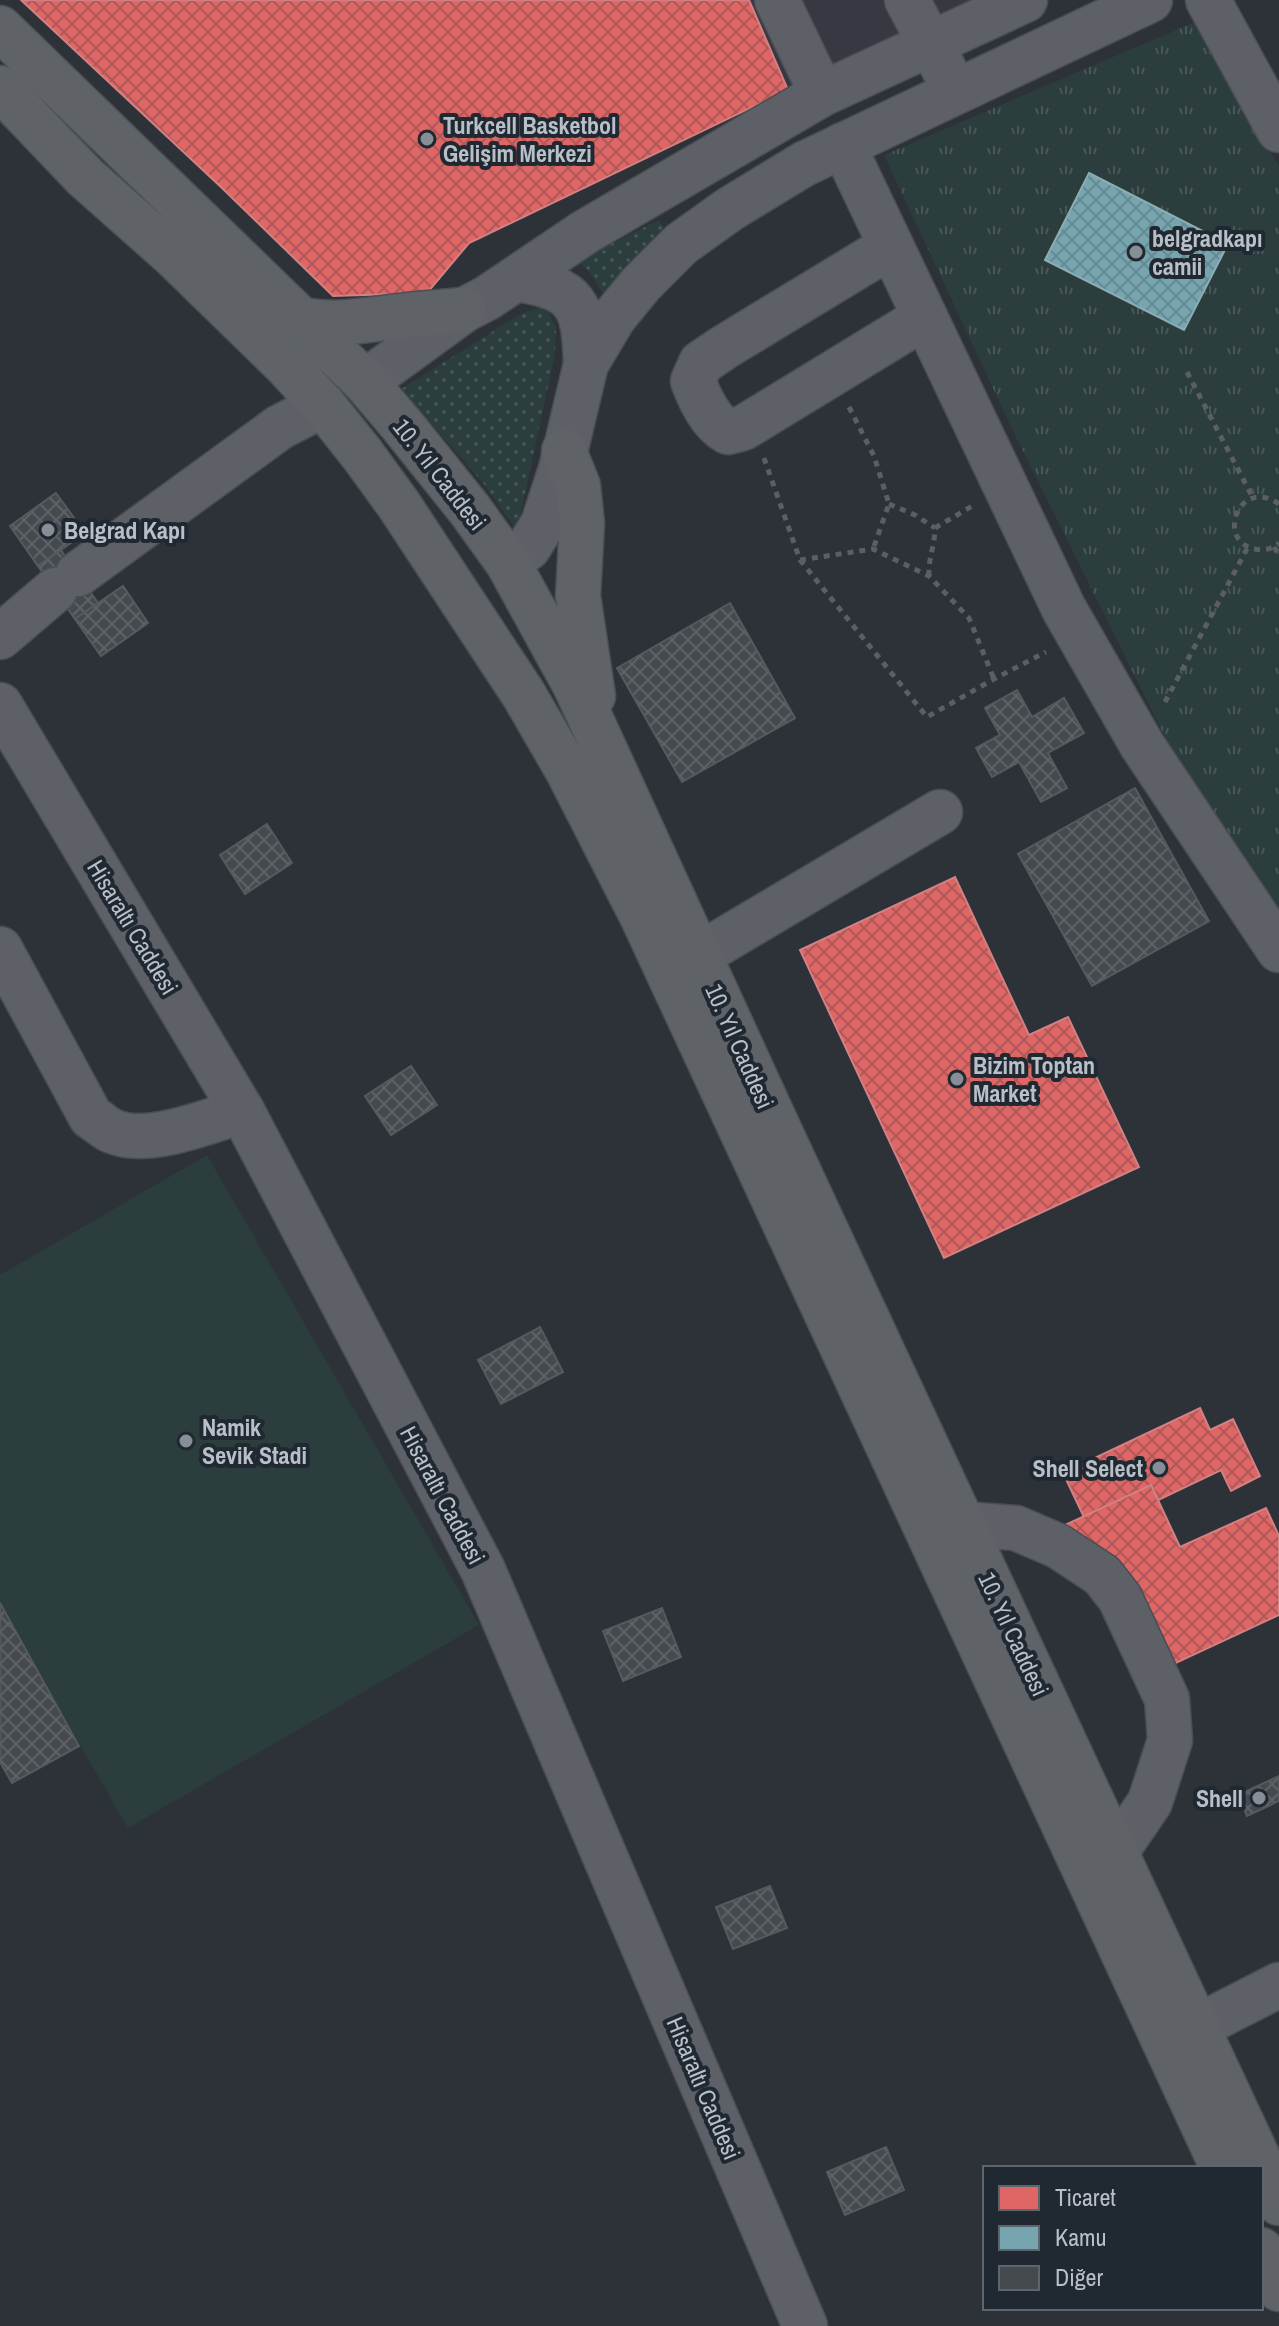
<svg xmlns="http://www.w3.org/2000/svg" width="1279" height="2326" font-family="'Archivo Narrow',sans-serif">
  <defs>
    <pattern id="grass-dots" width="8" height="8" patternUnits="userSpaceOnUse" patternTransform="scale(2)"><rect width="8" height="8" fill="#2b3d3d"/><path d="M2 2h.1M6 6h.1" fill="none" stroke="#485758" stroke-width="1.8" stroke-linecap="round"/></pattern>
    <pattern id="park-tufts" width="24" height="20" patternUnits="userSpaceOnUse" patternTransform="scale(2)"><rect width="24" height="20" fill="#2b3d3d"/><path d="M3 7l-1-3M5 7V3M7 7l1-3M15 17l-1-3M17 17v-4M19 17l1-3" fill="none" stroke="#485758"/></pattern>
    <pattern id="shops-cross-hatch" width="8" height="8" patternUnits="userSpaceOnUse" patternTransform="scale(2)"><rect width="8" height="8" fill="#e06666"/><path d="M0 0l8 8M0 8l8-8" fill="none" stroke="#ad5859"/></pattern>
    <pattern id="public-cross-hatch" width="8" height="8" patternUnits="userSpaceOnUse" patternTransform="scale(2)"><rect width="8" height="8" fill="#76a5af"/><path d="M0 0l8 8M0 8l8-8" fill="none" stroke="#668a92"/></pattern>
    <pattern id="building-cross-hatch" width="8" height="8" patternUnits="userSpaceOnUse" patternTransform="scale(2)"><rect width="8" height="8" fill="#454a4e"/><path d="M0 0l8 8M0 8l8-8" fill="none" stroke="#5e6266"/></pattern>
  </defs>
  <rect width="100%" height="100%" fill="#2c3238"/>
  <path fill="#383843" d="M749,0H970L788,90Z"/>
  <g fill="url(#grass-dots)">
    <path d="M659,220L664,228L604,295L588,270L577,261Z"/>
    <path d="M539,308L548,312L556,327L555,354L517,531L483,483L401,389L522,313Z"/>
  </g>
  <path fill="url(#park-tufts)" d="M1200,20L1279,167V912L1177,761L1012,429L884,155Z"/>
  <path fill="#2b3d3d" d="M207,1155L479,1625L128,1828L0,1607V1275Z"/>
  <g fill="url(#shops-cross-hatch)" stroke="#d48183" stroke-width="2">
    <path d="M21,0H749L788,90L469,243L427,293L333,296L222,188Z"/>
    <path d="M955,877L1029,1035L1068,1017L1139,1167L944,1258L800,950Z"/>
    <path d="M1200,1408L1210,1430L1233,1419L1260,1476L1231,1491L1221,1470L1091,1532L1063,1473Z"/>
    <path d="M1151,1485L1180,1547L1266,1508L1279,1536V1615L1135,1682L1063,1526Z"/>
  </g>
  <path fill="url(#public-cross-hatch)" stroke="#8aadb6" stroke-width="2" d="M1089,173L1228,244L1184,330L1045,260Z"/>
  <g fill="url(#building-cross-hatch)" stroke="#555a5f" stroke-width="2">
    <path d="M56,493L85,533L38,566L10,526Z"/>
    <path d="M61,550L98,603L75,619L38,566Z"/>
    <path d="M123,586L148,623L101,656L75,619Z"/>
    <path d="M730,603L795,718L682,782L617,668Z"/>
    <path d="M1017,690L1032,717L1064,698L1084,733L1048,753L1067,788L1041,802L1019,762L992,777L976,748L1000,735L985,708Z"/>
    <path d="M1135,788L1209,921L1092,986L1018,854Z"/>
    <path d="M267,824L292,863L245,894L220,855Z"/>
    <path d="M411,1066L437,1105L391,1135L365,1096Z"/>
    <path d="M540,1327L563,1372L501,1404L478,1360Z"/>
    <path d="M0,1603L79,1746L12,1783L0,1762Z"/>
    <path d="M662,1608L681,1657L623,1681L603,1631Z"/>
    <path d="M1279,1776V1801L1247,1816L1238,1795Z"/>
    <path d="M770,1886L787,1928L733,1949L716,1907Z"/>
    <path d="M886,2147L904,2190L845,2215L827,2172Z"/>
  </g>
  <g fill="none" stroke-linecap="round" stroke-linejoin="round">
    <defs>
      <g id="minor">
        <path d="M777,0L822,94"/>
        <path d="M907,0L944,69"/>
        <path d="M1208,0L1279,130"/>
        <path d="M843,145L1064,609L1142,745L1279,950"/>
        <path d="M891,246L723,348L701,363L693,381C700,399 710,422 728,432L743,428L925,317"/>
        <path d="M516,279C578,288 584,305 586,364"/>
        <path d="M365,382L464,310L487,298L585,232L822,94L1025,0"/>
        <path d="M508,563L528,548L543,524L561,469L586,364L614,317L641,284L681,244L730,209L804,164L1150,0"/>
        <path d="M78,574L280,427L323,405"/>
        <path d="M0,637L55,590"/>
        <path d="M0,705L242,1111L483,1570L805,2326"/>
        <path d="M0,949L91,1117C98,1121 105,1128 112,1131C147,1147 208,1121 242,1111"/>
        <path d="M699,955L940,812"/>
        <path d="M962,1524L1016,1528L1058,1546L1102,1575L1120,1598L1167,1699L1170,1740L1150,1802L1116,1852"/>
        <path d="M1197,2027L1279,1985"/>
      </g>
      <g id="major">
        <path d="M0,28L365,382L401,424L470,510L508,563L575,685L598,735L775,1121L1279,2203"/>
        <path d="M0,88L85,177L173,255L287,366L323,405L362,454L399,505L524,695L568,771L643,918L1223,2168"/>
        <path d="M299,319C340,327 361,320 401,316C422,313 443,312 464,310"/>
        <path d="M564,451L578,486L582,523L578,596L593,696"/>
        <path d="M1261,2250L1279,2289"/>
      </g>
    </defs>
    <use href="#minor" stroke="#4a4e53" stroke-width="47"/>
    <use href="#major" stroke="#4a4f54" stroke-width="47"/>
    <g stroke="#5b5f63" stroke-width="5" stroke-dasharray="6 6" stroke-linecap="butt">
      <path d="M1187,372L1253,498"/>
      <path d="M849,407L874,456L889,504L873,549"/>
      <path d="M764,458L800,560L927,717L994,679L1046,652"/>
      <path d="M889,504L915,515L935,528"/>
      <path d="M1279,504C1239,476 1215,541 1255,549C1264,551 1272,549 1279,543"/>
      <path d="M935,528L974,505"/>
      <path d="M1274,547L1279,555"/>
      <path d="M800,560L873,549L929,576L969,618L994,679"/>
      <path d="M929,576C928,559 935,545 935,528"/>
      <path d="M1165,702L1248,547"/>
    </g>
    <use href="#minor" stroke="#5d6066" stroke-width="44"/>
    <use href="#major" stroke="#5f6367" stroke-width="44"/>
  </g>
  <g fill="#878e95" stroke="#202932" stroke-width="3">
    <circle cx="427" cy="139" r="8"/>
    <circle cx="1136" cy="252" r="8"/>
    <circle cx="48" cy="530" r="8"/>
    <circle cx="957" cy="1079" r="8"/>
    <circle cx="186" cy="1441" r="8"/>
    <circle cx="1159" cy="1468" r="8"/>
    <circle cx="1259" cy="1798" r="8"/>
  </g>
  <g text-anchor="middle" dominant-baseline="central" stroke-width="8" stroke-linejoin="round" paint-order="stroke">
    <g font-size="24" font-weight="bold" fill="#b8bfc7" stroke="#202932" text-anchor="start">
      <text x="443" y="125">Turkcell Basketbol<tspan x="443" dy="28">Gelişim Merkezi</tspan></text>
      <text x="1152" y="238">belgradkapı<tspan x="1152" dy="28">camii</tspan></text>
      <text x="64" y="530">Belgrad Kapı</text>
      <text x="973" y="1065">Bizim Toptan<tspan x="973" dy="28">Market</tspan></text>
      <text x="202" y="1427">Namik<tspan x="202" dy="28">Sevik Stadi</tspan></text>
      <text x="1143" y="1468" text-anchor="end">Shell Select</text>
      <text x="1243" y="1798" text-anchor="end">Shell</text>
    </g>
    <g font-size="24" fill="#b8bfc7" stroke="#202932">
      <text transform="translate(440 474) rotate(52)">10. Yıl Caddesi</text>
      <text transform="translate(133 927) rotate(59)">Hisaraltı Caddesi</text>
      <text transform="translate(740 1046) rotate(66)">10. Yıl Caddesi</text>
      <text transform="translate(443 1495) rotate(62)">Hisaraltı Caddesi</text>
      <text transform="translate(1014 1634) rotate(65)">10. Yıl Caddesi</text>
      <text transform="translate(704 2088) rotate(67)">Hisaraltı Caddesi</text>
    </g>
  </g>
  <rect x="983" y="2166" width="280" height="144" fill="#202932" stroke="#5d656e" stroke-width="2"/>
  <rect x="999" y="2186" width="40" height="24" fill="#e06666" stroke="#5d656e" stroke-width="2"/>
  <text x="1055" y="2206" font-size="24" fill="#b8bfc7">Ticaret</text>
  <rect x="999" y="2226" width="40" height="24" fill="#76a5af" stroke="#5d656e" stroke-width="2"/>
  <text x="1055" y="2246" font-size="24" fill="#b8bfc7">Kamu</text>
  <rect x="999" y="2266" width="40" height="24" fill="#454a4e" stroke="#5d656e" stroke-width="2"/>
  <text x="1055" y="2286" font-size="24" fill="#b8bfc7">Diğer</text>
</svg>
